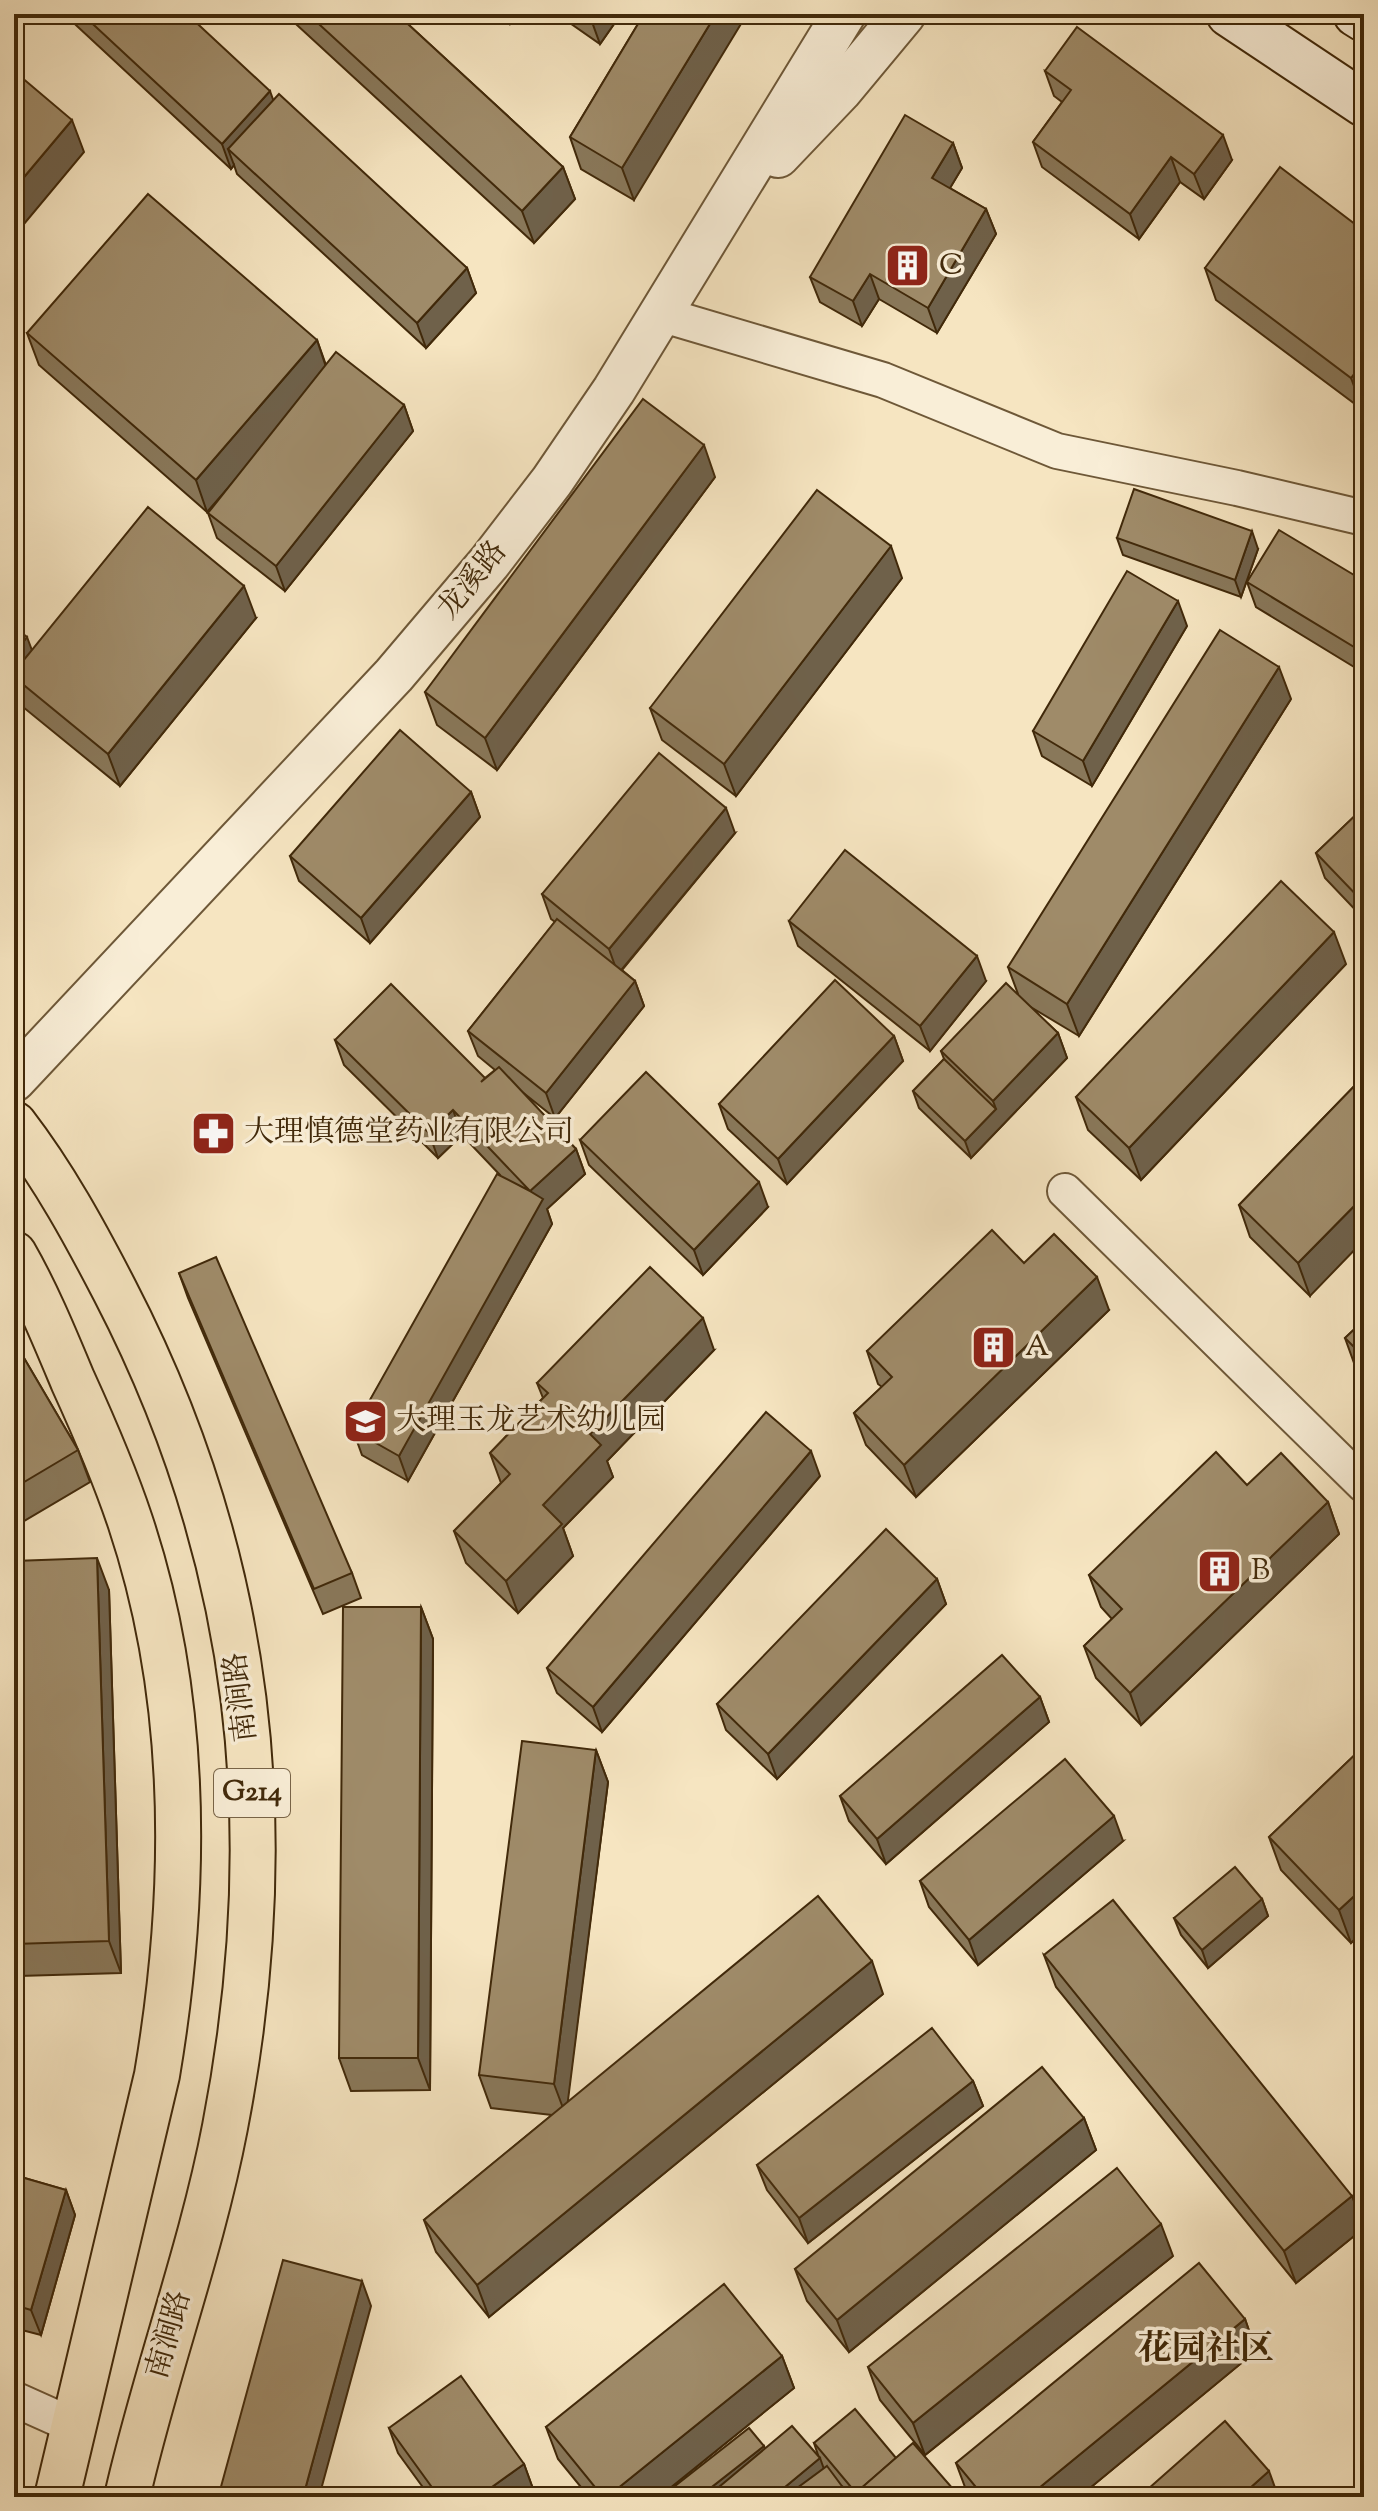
<svg xmlns="http://www.w3.org/2000/svg" width="1378" height="2511" font-family="'Sorts Mill Goudy','Noto Serif SC',serif">
  <rect width="100%" height="100%" fill="#f6e5c1"/>
  <filter id="stains"><feTurbulence type="fractalNoise" baseFrequency=".0025" numOctaves="4"/><feColorMatrix values="0 0 0 0 .2 0 0 0 0 .09 0 0 0 0 .02 0 0 0 .5 -.17"/></filter>
  <radialGradient id="worn" r=".72"><stop offset=".6" stop-color="#630" stop-opacity="0"/><stop offset="1" stop-color="#630" stop-opacity=".3"/></radialGradient>
  <g fill="none" stroke-linecap="round" stroke-linejoin="round">
    <defs>
      <g id="minor">
        <path d="M660,314L883,380L1057,451L1237,488L1364,518"/>
        <path d="M1065,1191L1364,1485"/>
        <path d="M14,2399L72,2425"/>
      </g>
      <g id="tertiary">
        <path d="M778,156L840,91L904,14"/>
        <path d="M14,1080L394,675L489,563L552,481L614,390L844,14"/>
      </g>
      <g id="secondary">
        <path d="M1229,14L1364,104"/>
        <path d="M1356,14L1364,19"/>
      </g>
      <g id="trunk">
        <path d="M14,1124C54,1176 85,1233 115,1291C254,1559 282,1833 225,2127C201,2252 155,2373 127,2497"/>
        <path d="M14,1254C37,1294 55,1338 73,1381C94,1427 114,1473 130,1521C190,1700 188,1891 157,2075L57,2497"/>
      </g>
    </defs>
    <use href="#minor" stroke="#6e5838" stroke-width="38"/>
    <use href="#tertiary" stroke="#6e5838" stroke-width="46"/>
    <use href="#secondary" stroke="#41290a" stroke-width="48"/>
    <use href="#trunk" stroke="#41290a" stroke-width="48"/>
    <use href="#minor" stroke="#f9eed7" stroke-width="34"/>
    <use href="#tertiary" stroke="#f9eed7" stroke-width="42"/>
    <use href="#secondary" stroke="#f9eed7" stroke-width="44"/>
    <use href="#trunk" stroke="#f6e5c1" stroke-width="44"/>
  </g>
  <g fill="#89785a" stroke="#41290a" stroke-width="2">
    <path d="M64,14H187L273,100L467,268L476,293L426,348L237,174L234,165L231,169Z"/>
    <path d="M285,14H397L563,167L575,199L534,243Z"/>
    <path d="M495,14H517L510,24Z"/>
    <path d="M557,14H621L600,44Z"/>
    <path d="M644,14L634,200L581,169L570,137Z"/>
    <path d="M1045,71L1232,160L1204,199L1180,182L1139,239L1042,167L1033,142L1062,102L1054,96Z"/>
    <path d="M953,143L962,168L950,188L986,209L996,234L937,333L879,299L862,326L820,302L810,277Z"/>
    <path d="M1364,231V408L1363,410L1216,300L1205,268Z"/>
    <path d="M27,333L317,340L326,365L404,405L413,431L285,591L217,538L208,513L224,492L207,512L39,365Z"/>
    <path d="M715,477L497,770L437,725L425,692Z"/>
    <path d="M1117,538L1258,549L1241,597L1123,555Z"/>
    <path d="M902,578L736,796L662,740L650,708Z"/>
    <path d="M1364,581V673L1256,607L1247,582Z"/>
    <path d="M256,618L120,786L23,707L19,695L14,701V627L32,650Z"/>
    <path d="M1187,626L1092,786L1042,756L1033,731Z"/>
    <path d="M1291,699L1079,1036L1029,1006L1058,1033L1067,1058L971,1158L919,1108L913,1091L944,1059L941,1051L1018,994L1008,967Z"/>
    <path d="M471,792L480,817L370,943L299,881L290,856Z"/>
    <path d="M1364,807V919L1325,878L1316,853Z"/>
    <path d="M735,833L622,970L635,981L644,1006L555,1118L521,1091L576,1149L585,1174L547,1209L552,1224L408,1481L362,1455L353,1430L500,1175L462,1135L438,1158L344,1065L335,1040L485,1078L495,1070L478,1056L468,1031L555,922L551,919L542,894Z"/>
    <path d="M789,921L986,981L930,1051L798,946Z"/>
    <path d="M1346,964L1141,1180L1088,1130L1076,1097Z"/>
    <path d="M894,1036L903,1061L787,1184L728,1129L719,1104Z"/>
    <path d="M1364,1076L1310,1296L1250,1237L1239,1205Z"/>
    <path d="M580,1140L768,1207L703,1275L589,1165Z"/>
    <path d="M1024,1263L1109,1310L916,1497L866,1445L854,1413L882,1387L878,1384L867,1351Z"/>
    <path d="M179,1273L352,1573L361,1598L323,1614L188,1298Z"/>
    <path d="M1364,1320V1373L1354,1363L1345,1338Z"/>
    <path d="M14,1341L78,1450L90,1482L14,1527Z"/>
    <path d="M714,1350L607,1461L613,1477L563,1528L573,1556L518,1613L466,1563L454,1531L501,1483L490,1453L543,1398L537,1383Z"/>
    <path d="M820,1476L602,1732L557,1693L547,1668Z"/>
    <path d="M1247,1485L1328,1502L1339,1534L1141,1725L1096,1678L1084,1646L1112,1619L1101,1607L1089,1575Z"/>
    <path d="M14,1561L109,1590L121,1973L19,1976L14,1963Z"/>
    <path d="M937,1579L946,1604L777,1779L726,1730L717,1704Z"/>
    <path d="M421,1607L433,1639L430,2090L351,2091L339,2058Z"/>
    <path d="M1040,1697L1049,1722L886,1864L849,1821L840,1796Z"/>
    <path d="M1364,1746V1930L1351,1943L1281,1870L1269,1837Z"/>
    <path d="M596,1750L608,1782L567,2102L883,1994L489,2317L436,2252L424,2220L552,2115L491,2108L479,2075Z"/>
    <path d="M1123,1841L978,1965L929,1907L920,1881Z"/>
    <path d="M1262,1899L1268,1916L1208,1968L1181,1935L1174,1918Z"/>
    <path d="M1044,1955L1352,2196L1364,2228L1296,2283L1056,1987Z"/>
    <path d="M973,2081L983,2106L808,2243L767,2190L757,2165Z"/>
    <path d="M1084,2118L1096,2150L849,2352L807,2301L795,2269Z"/>
    <path d="M14,2175L66,2190L75,2215L41,2335L14,2328Z"/>
    <path d="M1173,2256L925,2455L880,2400L868,2367Z"/>
    <path d="M1245,2319L1256,2351L1079,2497H969L968,2495L956,2463Z"/>
    <path d="M782,2356L794,2388L659,2497H589L558,2459L546,2427Z"/>
    <path d="M389,2428L524,2464L533,2489L522,2497H430L398,2453Z"/>
    <path d="M814,2443L896,2458L851,2497L842,2486L850,2497H661L765,2449L819,2458Z"/>
  </g>
  <g fill="#6f614a" stroke="#41290a" stroke-width="2">
    <path d="M506,14H517L510,24Z"/>
    <path d="M594,14H621L600,44L591,19Z"/>
    <path d="M716,14H747L634,200L622,168Z"/>
    <path d="M270,91L279,116L228,149L234,165L231,169L222,144Z"/>
    <path d="M72,120L84,152L14,236V189Z"/>
    <path d="M1223,135L1232,160L1204,199L1194,174Z"/>
    <path d="M953,143L962,168L941,203L932,178Z"/>
    <path d="M1171,157L1180,182L1139,239L1130,214Z"/>
    <path d="M563,167L575,199L534,243L522,211Z"/>
    <path d="M986,209L996,234L937,333L928,308Z"/>
    <path d="M467,268L476,293L426,348L417,323Z"/>
    <path d="M870,274L879,299L862,326L853,301Z"/>
    <path d="M317,340L328,373L207,512L196,480Z"/>
    <path d="M1364,361V408L1363,410L1351,378Z"/>
    <path d="M404,405L413,431L285,591L276,566Z"/>
    <path d="M704,445L715,477L497,770L485,738Z"/>
    <path d="M1252,531L1258,549L1241,597L1235,580Z"/>
    <path d="M891,546L902,578L736,796L724,764Z"/>
    <path d="M244,586L256,618L120,786L108,754Z"/>
    <path d="M1178,601L1187,626L1092,786L1083,761Z"/>
    <path d="M27,637L39,669L14,677V654Z"/>
    <path d="M1279,667L1291,699L1079,1036L1067,1004Z"/>
    <path d="M14,683L19,695L14,701Z"/>
    <path d="M471,792L480,817L370,943L361,918Z"/>
    <path d="M726,808L735,833L618,974L609,949Z"/>
    <path d="M1334,932L1346,964L1141,1180L1129,1148Z"/>
    <path d="M977,956L986,981L930,1051L920,1026Z"/>
    <path d="M635,981L644,1006L555,1118L546,1093Z"/>
    <path d="M1058,1033L1067,1058L971,1158L965,1141L996,1109L993,1101Z"/>
    <path d="M894,1036L903,1061L787,1184L778,1159Z"/>
    <path d="M453,1110L462,1135L438,1158L429,1133Z"/>
    <path d="M576,1149L585,1174L547,1209L552,1224L408,1481L399,1456L530,1191Z"/>
    <path d="M759,1182L768,1207L703,1275L694,1250Z"/>
    <path d="M1364,1196V1240L1310,1296L1298,1263Z"/>
    <path d="M1097,1277L1109,1310L916,1497L904,1465Z"/>
    <path d="M703,1318L714,1350L607,1461L613,1477L563,1528L573,1556L518,1613L506,1581L543,1505L590,1434Z"/>
    <path d="M811,1451L820,1476L602,1732L593,1707Z"/>
    <path d="M1328,1502L1339,1534L1141,1725L1130,1693Z"/>
    <path d="M97,1558L109,1590L121,1973L109,1941Z"/>
    <path d="M937,1579L946,1604L777,1779L768,1754Z"/>
    <path d="M421,1607L433,1639L430,2090L418,2058Z"/>
    <path d="M1040,1697L1049,1722L886,1864L877,1839Z"/>
    <path d="M596,1750L608,1782L566,2116L554,2084Z"/>
    <path d="M1114,1816L1123,1841L978,1965L969,1940Z"/>
    <path d="M1364,1887V1930L1351,1943L1339,1910Z"/>
    <path d="M1262,1899L1268,1916L1208,1968L1202,1950Z"/>
    <path d="M872,1961L883,1994L489,2317L477,2285Z"/>
    <path d="M973,2081L983,2106L808,2243L799,2218Z"/>
    <path d="M1084,2118L1096,2150L849,2352L837,2320Z"/>
    <path d="M66,2190L75,2215L41,2335L31,2310Z"/>
    <path d="M1352,2196L1364,2228L1296,2283L1284,2251Z"/>
    <path d="M1161,2224L1173,2256L925,2455L913,2423Z"/>
    <path d="M362,2281L371,2306L319,2497H303Z"/>
    <path d="M1245,2319L1256,2351L1079,2497H1028Z"/>
    <path d="M782,2356L794,2388L659,2497H607Z"/>
    <path d="M764,2446L770,2464L727,2497H699Z"/>
    <path d="M820,2458L829,2483L789,2494L790,2497H773Z"/>
    <path d="M524,2464L533,2489L522,2497H478Z"/>
    <path d="M1269,2471L1278,2496L1277,2497H1240Z"/>
  </g>
  <g fill="#9f8b69" stroke="#41290a" stroke-width="2">
    <path d="M82,14H187L270,91L222,144Z"/>
    <path d="M308,14H397L563,167L522,211Z"/>
    <path d="M584,14H594L591,19Z"/>
    <path d="M644,14H716L622,168L570,137Z"/>
    <path d="M1077,27L1223,135L1194,174L1171,157L1130,214L1033,142L1071,90L1045,71Z"/>
    <path d="M14,71L72,120L14,189Z"/>
    <path d="M279,94L467,268L417,323L228,149Z"/>
    <path d="M905,115L953,143L932,178L986,209L928,308L870,274L853,301L810,277Z"/>
    <path d="M1280,167L1364,231V361L1351,378L1205,268Z"/>
    <path d="M148,194L317,340L196,480L27,333Z"/>
    <path d="M336,352L404,405L276,566L208,513Z"/>
    <path d="M643,399L704,445L485,738L425,692Z"/>
    <path d="M1134,489L1252,531L1235,580L1117,538Z"/>
    <path d="M817,490L891,546L724,764L650,708Z"/>
    <path d="M148,507L244,586L108,754L14,677V672Z"/>
    <path d="M1279,530L1364,581V653L1247,582Z"/>
    <path d="M1127,571L1178,601L1083,761L1033,731Z"/>
    <path d="M14,627L27,637L14,654Z"/>
    <path d="M1220,630L1279,667L1067,1004L1008,967Z"/>
    <path d="M400,730L471,792L361,918L290,856Z"/>
    <path d="M659,753L726,808L609,949L542,894Z"/>
    <path d="M1364,807V903L1316,853Z"/>
    <path d="M845,850L977,956L920,1026L789,921Z"/>
    <path d="M1281,881L1334,932L1129,1148L1076,1097Z"/>
    <path d="M557,919L635,981L546,1093L468,1031Z"/>
    <path d="M835,980L894,1036L778,1159L719,1104Z"/>
    <path d="M1006,983L1058,1033L993,1101L941,1051Z"/>
    <path d="M391,984L485,1078L481,1082L499,1067L576,1149L530,1191L543,1199L399,1456L353,1430L497,1174L530,1191L453,1110L429,1133L335,1040Z"/>
    <path d="M944,1059L996,1109L965,1141L913,1091Z"/>
    <path d="M646,1072L759,1182L694,1250L580,1140Z"/>
    <path d="M1364,1076V1196L1298,1263L1239,1205Z"/>
    <path d="M992,1230L1024,1263L1054,1234L1097,1277L904,1465L854,1413L892,1377L867,1351Z"/>
    <path d="M216,1257L352,1573L314,1589L179,1273Z"/>
    <path d="M650,1267L703,1318L590,1434L601,1445L543,1505L562,1524L506,1581L454,1531L510,1474L490,1453L548,1393L537,1383Z"/>
    <path d="M1364,1320V1357L1345,1338Z"/>
    <path d="M14,1341L78,1450L14,1488Z"/>
    <path d="M766,1412L811,1451L593,1707L547,1668Z"/>
    <path d="M1216,1452L1247,1485L1281,1453L1328,1502L1130,1693L1084,1646L1122,1609L1089,1575Z"/>
    <path d="M886,1529L937,1579L768,1754L717,1704Z"/>
    <path d="M97,1558L109,1941L14,1944V1561Z"/>
    <path d="M343,1607H421L418,2058H339Z"/>
    <path d="M1002,1655L1040,1697L877,1839L840,1796Z"/>
    <path d="M522,1741L596,1750L554,2084L479,2075Z"/>
    <path d="M1364,1746V1887L1339,1910L1269,1837Z"/>
    <path d="M1065,1759L1114,1816L969,1940L920,1881Z"/>
    <path d="M1235,1867L1262,1899L1202,1950L1174,1918Z"/>
    <path d="M818,1896L872,1961L477,2285L424,2220Z"/>
    <path d="M1113,1900L1352,2196L1284,2251L1044,1955Z"/>
    <path d="M932,2028L973,2081L799,2218L757,2165Z"/>
    <path d="M1042,2067L1084,2118L837,2320L795,2269Z"/>
    <path d="M1117,2168L1161,2224L913,2423L868,2367Z"/>
    <path d="M14,2175L66,2190L31,2310L14,2305Z"/>
    <path d="M283,2260L362,2281L303,2497H230L219,2494Z"/>
    <path d="M1199,2263L1245,2319L1028,2497H984L956,2463Z"/>
    <path d="M724,2284L782,2356L607,2497H603L546,2427Z"/>
    <path d="M461,2376L524,2464L478,2497H439L389,2428Z"/>
    <path d="M855,2409L896,2458L856,2493L814,2443Z"/>
    <path d="M1225,2421L1269,2471L1240,2497H1139Z"/>
    <path d="M792,2426L820,2458L773,2497H707Z"/>
    <path d="M749,2428L764,2446L699,2497H661Z"/>
    <path d="M913,2443L960,2497H851Z"/>
    <path d="M827,2466L850,2497H791L789,2494Z"/>
  </g>
  <defs>
    <symbol id="building-square" viewBox="-11 -11 22 22"><rect x="-9" y="-9" width="18" height="18" rx="4" fill="#8f2418" stroke="#f9eed7"/><path d="M-4-6H4V6H1V3H-1V6H-4ZM-2.5-4.3h1.7v1.8h-1.7ZM.8-4.3h1.7v1.8H.8ZM-2.5-1h1.7V.8h-1.7ZM.8-1h1.7V.8H.8Z" fill="#fff"/></symbol>
    <symbol id="pharmacy-square" viewBox="-11 -11 22 22"><rect x="-9" y="-9" width="18" height="18" rx="4" fill="#8f2418" stroke="#f9eed7"/><path d="M-2-6h4v4h4v4h-4v4h-4v-4h-4v-4h4Z" fill="#fff"/></symbol>
    <symbol id="school-square" viewBox="-11 -11 22 22"><rect x="-9" y="-9" width="18" height="18" rx="4" fill="#8f2418" stroke="#f9eed7"/><path d="M0-5L7-2L0 1L-7-2ZM-4 1L0 2.5L4 1V4Q0 6-4 4Z" fill="#fff"/></symbol>
  </defs>
  <g fill-rule="evenodd">
    <use href="#building-square" x="882" y="240" width="51" height="51"/>
    <use href="#pharmacy-square" x="188" y="1108" width="51" height="51"/>
    <use href="#building-square" x="968" y="1322" width="51" height="51"/>
    <use href="#school-square" x="340" y="1396" width="51" height="51"/>
    <use href="#building-square" x="1194" y="1546" width="51" height="51"/>
  </g>
  <g text-anchor="middle" dominant-baseline="central" stroke-width="7" stroke-linejoin="round" paint-order="stroke">
    <rect fill="#f9eed7" stroke="#786448" stroke-width="2" x="214" y="1769" width="76" height="48" rx="6"/>
    <g font-size="28" font-weight="bold" fill="#41290a">
      <text x="252" y="1793">G214</text>
    </g>
    <g font-size="30" fill="#41290a" stroke="#f9eed7" text-anchor="start">
      <text x="939" y="266">C</text>
      <text x="244" y="1133">大理慎德堂药业有限公司</text>
      <text x="1025" y="1347">A</text>
      <text x="396" y="1421">大理玉龙艺术幼儿园</text>
      <text x="1251" y="1571">B</text>
    </g>
    <g font-size="30" fill="#41290a" stroke="#f9eed7">
      <text transform="translate(473 581) rotate(-51)">龙溪路</text>
      <text transform="translate(242 1697) rotate(-97)">南涧路</text>
      <text transform="translate(170 2335) rotate(-74)">南涧路</text>
    </g>
    <g font-size="34" font-weight="bold" fill="#41290a" stroke="#f9eed7">
      <text x="1206" y="2350">花园社区</text>
    </g>
  </g>
  <rect width="1378" height="2511" fill="none" stroke="#f6e5c1" stroke-width="48"/>
  <rect x="16" y="16" width="1346" height="2479" fill="none" stroke="#41290a" stroke-width="4"/>
  <rect x="24" y="24" width="1330" height="2463" fill="none" stroke="#41290a" stroke-width="2"/>
  <rect width="100%" height="100%" filter="url(#stains)"/>
  <rect width="100%" height="100%" fill="url(#worn)"/>
</svg>
